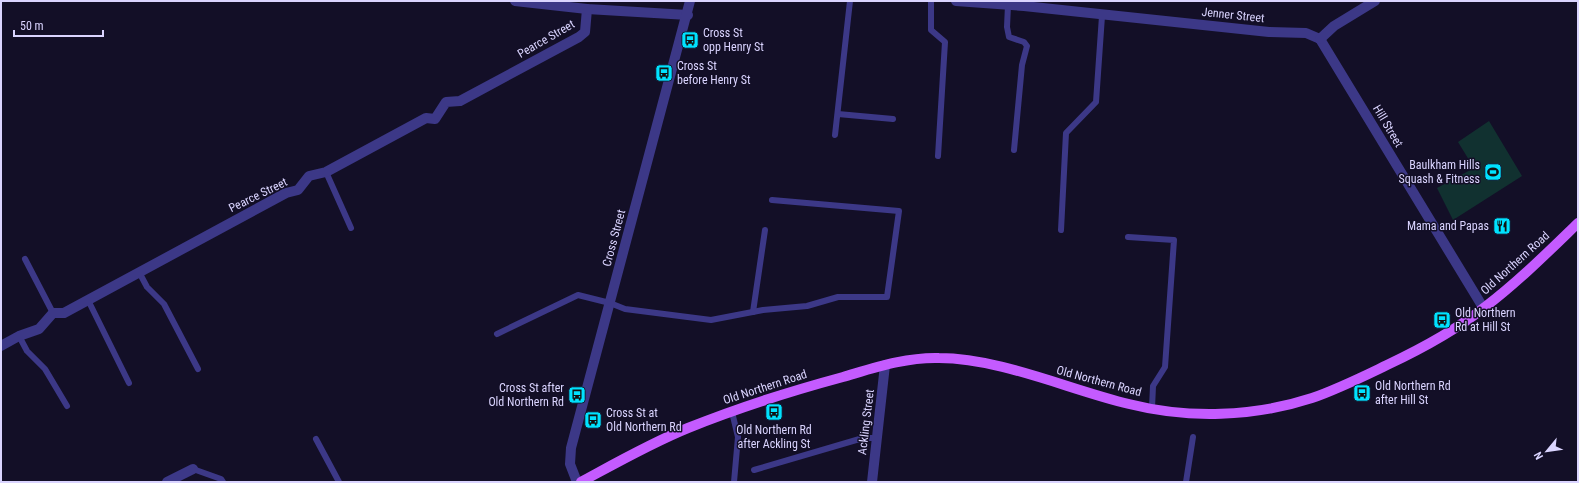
<svg xmlns="http://www.w3.org/2000/svg" width="1579" height="483" font-family="'Roboto Condensed',sans-serif">
  <rect width="100%" height="100%" fill="#130f27"/>
  <path fill="#113130" d="M1489,121L1522,176L1453,220L1437,188L1474,168L1458,142Z"/>
  <g fill="none" stroke-linecap="round" stroke-linejoin="round">
    <g stroke="#3c3887" stroke-width="6">
      <path d="M931,1V30L945,42L938,156"/>
      <path d="M1008,5L1007,27L1009,37L1024,42L1027,46L1022,65L1014,150"/>
      <path d="M838,114L893,119"/>
      <path d="M835,135L850,1"/>
      <path d="M326,172L351,228"/>
      <path d="M1061,230L1066,133L1096,102L1102,16"/>
      <path d="M1128,237L1174,240L1165,367L1153,386L1152,408"/>
      <path d="M25,259L53,313"/>
      <path d="M139,272L147,287L164,304L198,369"/>
      <path d="M88,300L129,383"/>
      <path d="M753,312L765,230"/>
      <path d="M497,334L578,295L610,303L625,309L711,320L763,310L807,306L838,297H887L899,211L772,200"/>
      <path d="M19,336L27,351L45,369L67,406"/>
      <path d="M732,412L738,437L734,482"/>
      <path d="M316,439L339,482"/>
      <path d="M193,469L221,479L223,482"/>
      <path d="M754,470L863,438H877"/>
      <path d="M1186,482L1193,437"/>
    </g>
    <g stroke="#3c3887" stroke-width="10">
      <path d="M956,1L1024,6L1269,32L1306,33L1320,39"/>
      <path d="M1320,39L1484,309"/>
      <path d="M1320,39L1334,26L1375,1"/>
      <path d="M1,346L19,336L39,329L53,313H64L286,193L298,190L309,176L326,172L426,118L435,119L446,102L460,101L579,37L585,32L587,9"/>
      <path d="M167,482L193,469"/>
      <path d="M872,482L885,365"/>
    </g>
    <g stroke="#3c3887" stroke-width="10">
      <path d="M515,1L587,9L688,15"/>
      <path d="M577,482L570,464L571,448L690,1"/>
    </g>
    <path stroke="#c45bff" stroke-width="10" d="M581,482C616,463 651,443 688,428C738,408 791,391 843,377C874,368 906,357 939,358C1000,358 1070,390 1129,404C1188,419 1254,417 1312,398C1338,389 1362,377 1387,365C1421,349 1456,330 1485,307C1518,282 1548,252 1578,223"/>
  </g>
  <defs>
    <symbol id="bus-square" viewBox="-11 -11 22 22"><rect x="-9" y="-9" width="18" height="18" rx="4" fill="#00e2ff" stroke="#130f27"/><path d="M-5-6H5V4H4V6H2V4H-2V6H-4V4H-5ZM-3.5-4V0h7V-4ZM-3.5 1.2v1.5H-2V1.2ZM2 1.2v1.5H3.5V1.2Z" fill="#111"/></symbol>
    <symbol id="stadium-square" viewBox="-11 -11 22 22"><rect x="-9" y="-9" width="18" height="18" rx="4" fill="#00e2ff" stroke="#130f27"/><path d="M0-5a6.5 5 0 1 0 0 10a6.5 5 0 1 0 0-10ZM-3.5-1.8h7v3.6h-7Z" fill="#111"/></symbol>
    <symbol id="restaurant-square" viewBox="-11 -11 22 22"><rect x="-9" y="-9" width="18" height="18" rx="4" fill="#00e2ff" stroke="#130f27"/><path d="M-5-6h1v4h1v-4h1v4h1v-4h1v5L-1.5 .5V6h-2V.5L-5-1ZM5-6V6H3V1.5H1.5Q1.5-4 5-6Z" fill="#111"/></symbol>
  </defs>
  <g fill-rule="evenodd">
    <use href="#bus-square" x="680" y="30" width="20" height="20"/>
    <use href="#bus-square" x="654" y="63" width="20" height="20"/>
    <use href="#stadium-square" x="1483" y="162" width="20" height="20"/>
    <use href="#restaurant-square" x="1492" y="216" width="20" height="20"/>
    <use href="#bus-square" x="1432" y="310" width="20" height="20"/>
    <use href="#bus-square" x="1352" y="383" width="20" height="20"/>
    <use href="#bus-square" x="567" y="385" width="20" height="20"/>
    <use href="#bus-square" x="764" y="402" width="20" height="20"/>
    <use href="#bus-square" x="583" y="410" width="20" height="20"/>
  </g>
  <g text-anchor="middle" dominant-baseline="central" stroke-width="3" stroke-linejoin="round" paint-order="stroke">
    <g font-size="12" fill="#dad4ff" stroke="#130f27">
      <text transform="translate(1233 15) rotate(6)">Jenner Street</text>
      <text transform="translate(546 39) rotate(-30)">Pearce Street</text>
      <text transform="translate(1388 126) rotate(59)">Hill Street</text>
      <text transform="translate(258 195) rotate(-26)">Pearce Street</text>
      <text transform="translate(614 238) rotate(-75)">Cross Street</text>
      <text transform="translate(1515 263) rotate(-42)">Old Northern Road</text>
      <text transform="translate(1099 381) rotate(15)">Old Northern Road</text>
      <text transform="translate(765 387) rotate(-18)">Old Northern Road</text>
      <text transform="translate(866 422) rotate(-83)">Ackling Street</text>
    </g>
    <g font-size="12" fill="#dad4ff" stroke="#130f27" text-anchor="start">
      <text x="703" y="33">Cross St<tspan x="703" dy="14">opp Henry St</tspan></text>
      <text x="677" y="66">Cross St<tspan x="677" dy="14">before Henry St</tspan></text>
      <text x="1480" y="165" text-anchor="end">Baulkham Hills<tspan x="1480" dy="14">Squash &amp; Fitness</tspan></text>
      <text x="1489" y="226" text-anchor="end">Mama and Papas</text>
      <text x="1455" y="313">Old Northern<tspan x="1455" dy="14">Rd at Hill St</tspan></text>
      <text x="1375" y="386">Old Northern Rd<tspan x="1375" dy="14">after Hill St</tspan></text>
      <text x="564" y="388" text-anchor="end">Cross St after<tspan x="564" dy="14">Old Northern Rd</tspan></text>
      <text x="606" y="413">Cross St at<tspan x="606" dy="14">Old Northern Rd</tspan></text>
      <text x="774" y="430" text-anchor="middle">Old Northern Rd<tspan x="774" dy="14">after Ackling St</tspan></text>
    </g>
  </g>
  <rect width="1579" height="483" fill="none" stroke="#dad4ff" stroke-width="4"/>
  <g transform="translate(1547 451) rotate(241)" stroke="#130f27" stroke-width="3" paint-order="stroke">
  <path d="M0-3L7 15L0 10L-7 15Z" fill="#dad4ff"/>
  <text y="-6" font-size="11" font-weight="bold" text-anchor="middle" fill="#dad4ff">N</text>
  </g>
  <path d="M14 30v6h89v-6" fill="none" stroke="#dad4ff" stroke-width="2"/>
  <text x="20" y="30" font-size="12" fill="#dad4ff" stroke="#130f27" stroke-width="3" paint-order="stroke">50 m</text>
</svg>
